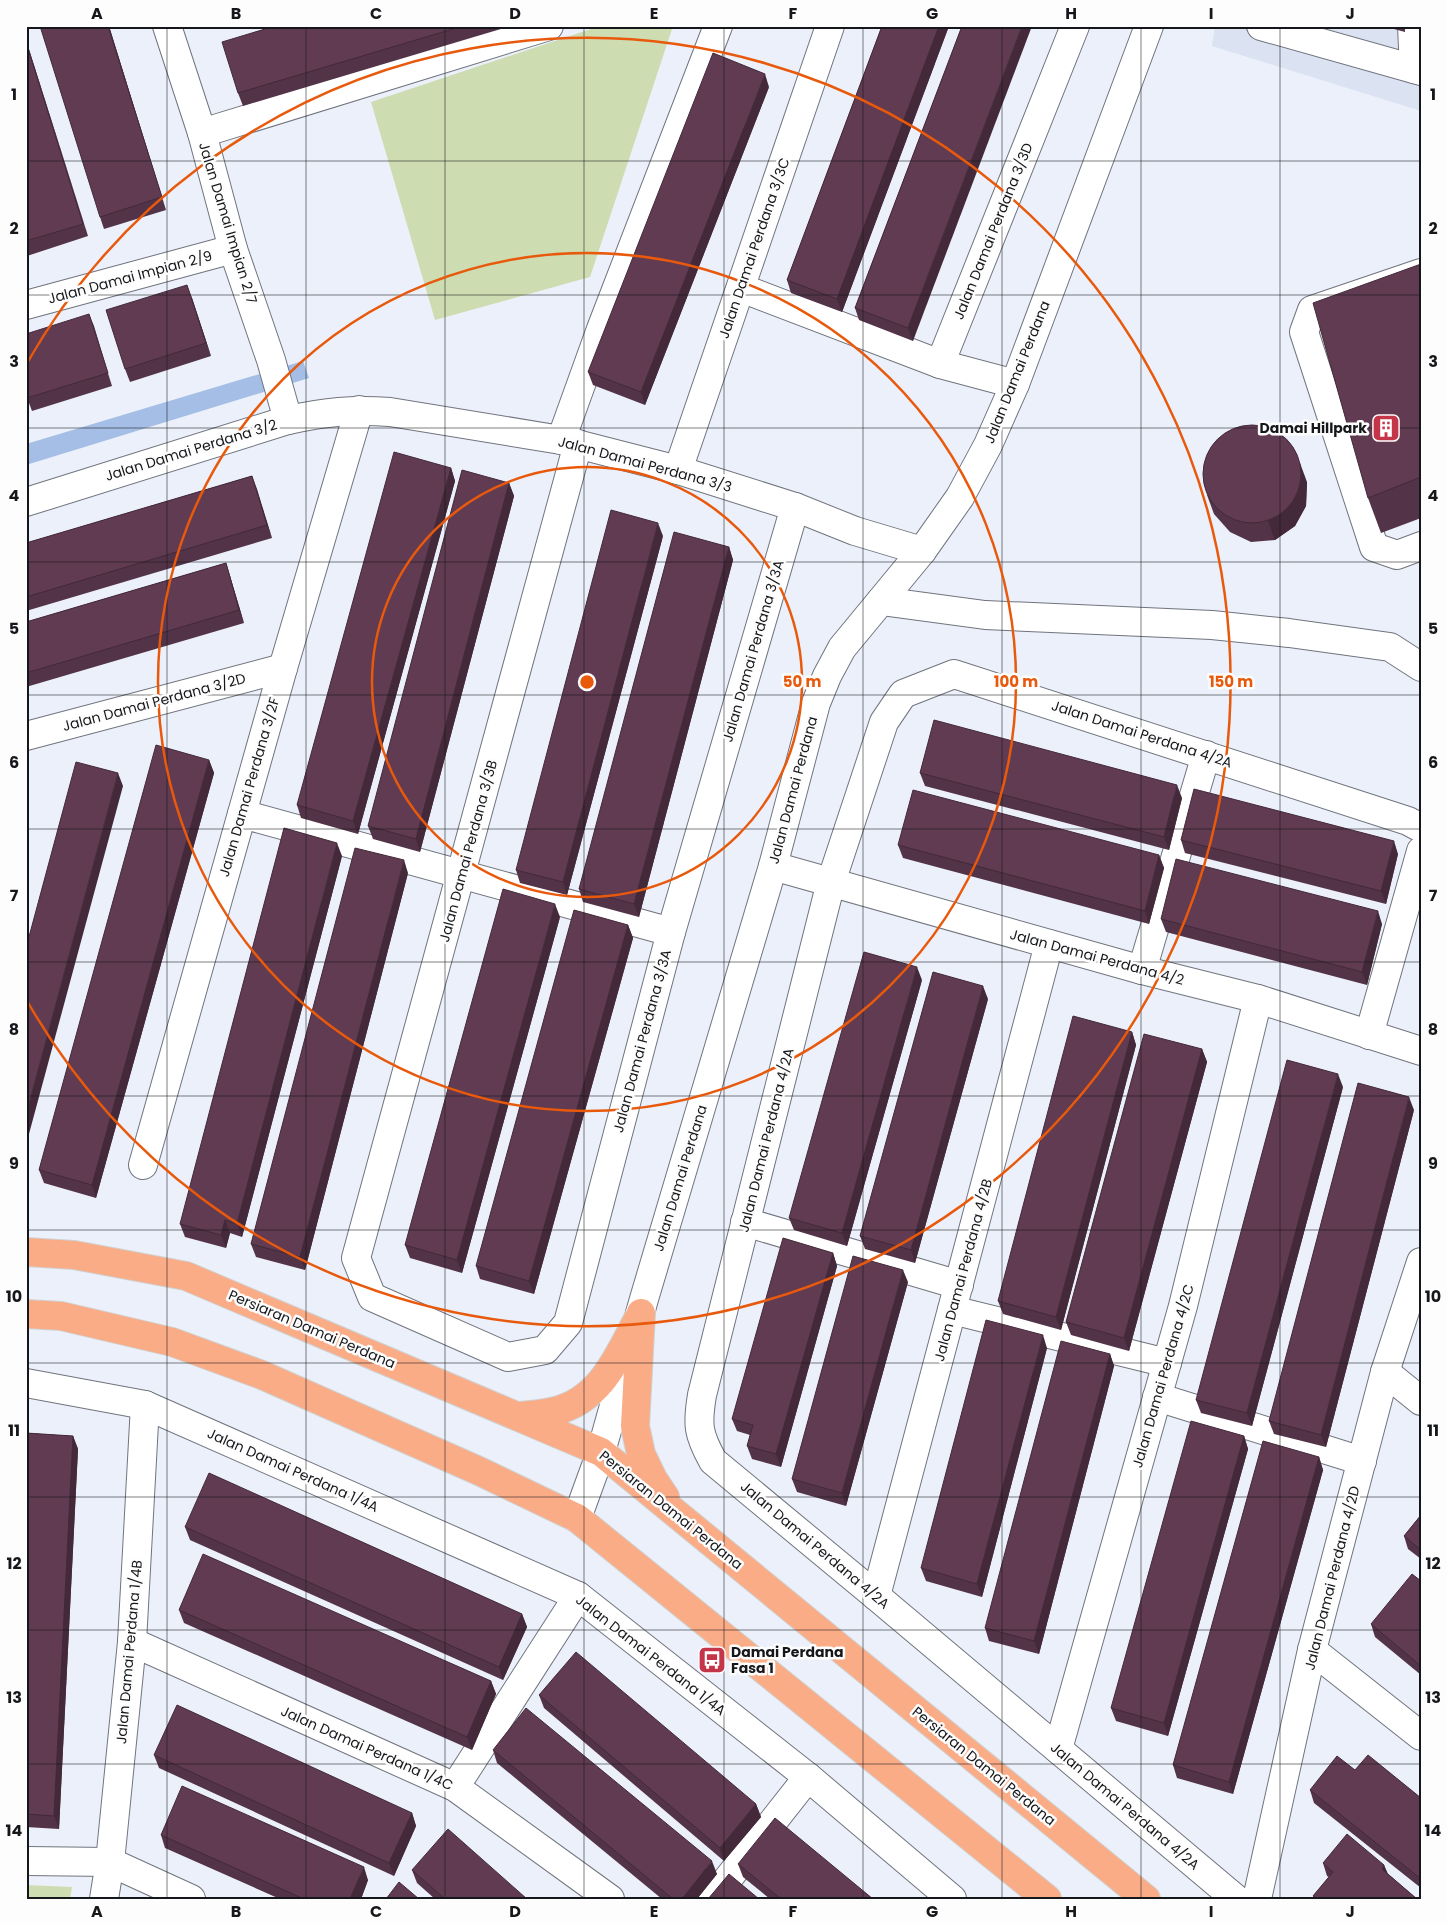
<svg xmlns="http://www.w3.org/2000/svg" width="1447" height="1925" font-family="Poppins,sans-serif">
  <rect width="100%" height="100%" fill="#ebf0fa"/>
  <path fill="#dbe3f3" d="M1215,26H1421V111L1212,46Z"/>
  <g fill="#cedcb1">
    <path d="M600,26H673L590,277L435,320L371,102Z"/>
    <path d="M26,1885L72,1887L70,1899H26Z"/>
  </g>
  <path fill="#a5bee5" d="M303,361L309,378L26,465V444Z"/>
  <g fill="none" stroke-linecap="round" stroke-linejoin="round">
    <defs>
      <g id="minor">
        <path d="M167,26L202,133L233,249L271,360L288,420"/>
        <path d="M1261,26L1421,71"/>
        <path d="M1412,26L1414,69"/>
        <path d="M202,133L549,26"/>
        <path d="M1421,273L1312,310L1304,332L1374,547L1397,555L1421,546"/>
        <path d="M741,288L940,364"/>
        <path d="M26,305L233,249"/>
        <path d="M1015,384L940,364L1075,26"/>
        <path d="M561,440L601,329L718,26"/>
        <path d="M578,444L356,1258L372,1297L508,1357L545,1350L568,1323L671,932L795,507"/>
        <path d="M678,470L830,26"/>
        <path d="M26,502L288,420C326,412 352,409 390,412L561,440L678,470L795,507L855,531L922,551"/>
        <path d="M881,601L985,615L1212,625L1289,633L1390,647L1421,667"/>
        <path d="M26,736L283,668"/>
        <path d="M242,814L671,932"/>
        <path d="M773,866L1142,970L1258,999L1421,1051"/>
        <path d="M1142,970L1206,755"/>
        <path d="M1369,1035L1421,851"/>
        <path d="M143,1165L283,668L359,410"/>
        <path d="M745,1222L959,1285"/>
        <path d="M952,1310L1167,1363"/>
        <path d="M1385,1372L1421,1401"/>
        <path d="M26,1383L145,1405L578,1596L808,1777L952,1899"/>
        <path d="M1157,1397L1362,1461"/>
        <path d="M577,1518L601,1452L644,1299L773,866L816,703L827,676L842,648L922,551L960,497L988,445L1015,384L1149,26"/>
        <path d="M876,1596L1049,944"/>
        <path d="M132,1642L455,1787L610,1899"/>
        <path d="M1312,1650L1421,1736"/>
        <path d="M1058,1749L1183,1306L1258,999"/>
        <path d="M455,1787L578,1596"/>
        <path d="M26,1861L110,1862L191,1899"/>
        <path d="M104,1899L110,1862L132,1642L145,1405"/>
        <path d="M712,1899L808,1777"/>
        <path d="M1236,1899L876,1596L713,1461C698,1434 697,1425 702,1395L831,882L884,722L903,694L954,674L1408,821L1421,828"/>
        <path d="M1257,1899L1312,1650L1385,1372L1421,1262"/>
      </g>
      <g id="major">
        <path d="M26,1252L74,1255L186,1276L601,1452L1146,1899"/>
        <path d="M641,1313L635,1426L641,1454L653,1479L665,1497"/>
        <path d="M26,1314L61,1316L172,1342L262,1375L479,1471L577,1518L1047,1899"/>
        <path d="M520,1416C532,1415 544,1414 555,1411C601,1400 618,1356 638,1319"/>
      </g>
    </defs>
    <use href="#minor" stroke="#70747d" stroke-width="30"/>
    <use href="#major" stroke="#d0d1d1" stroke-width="30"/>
    <use href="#minor" stroke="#fff" stroke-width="28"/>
    <use href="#major" stroke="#faac87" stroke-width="28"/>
  </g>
  <g fill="#533347">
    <path d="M109,26L166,210L104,229L100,217Z"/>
    <path d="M275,26H511L243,106L238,93Z"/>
    <path d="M882,26H949L842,312L791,293L787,280Z"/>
    <path d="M962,26L913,341L859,320L855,308Z"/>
    <path d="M1383,26H1405V32Z"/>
    <path d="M26,40L88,236L27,256L26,255Z"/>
    <path d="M769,87L645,405L593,385L588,372Z"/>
    <path d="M1421,264V518L1381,533L1368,498Z"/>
    <path d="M192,298L211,356L130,382L125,369Z"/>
    <path d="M89,314L112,386L32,411L26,395Z"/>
    <path d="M451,468L455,481L358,834L301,818L297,805Z"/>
    <path d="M252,476L272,538L26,611V543Z"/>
    <path d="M1307,482L1306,506L1295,526L1275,540L1251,542L1230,532L1214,514L1207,495Z"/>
    <path d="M509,483L514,496L420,852L373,839L368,826Z"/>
    <path d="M663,536L567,895L520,883L516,870Z"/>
    <path d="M729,547L733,560L639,917L583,902L579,889Z"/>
    <path d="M226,563L230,576L244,623L26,687V622Z"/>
    <path d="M209,760L214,773L96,1198L44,1183L39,1170Z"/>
    <path d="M920,773L1182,798L1169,850L925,786Z"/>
    <path d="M1181,840L1398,854L1386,904L1185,853Z"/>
    <path d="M898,845L1159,855L1164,868L1149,924L903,858Z"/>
    <path d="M342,856L242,1237L230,1233L226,1248L185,1237L180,1224Z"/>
    <path d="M408,873L305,1270L256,1257L251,1244Z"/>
    <path d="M560,917L462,1273L410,1258L405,1245Z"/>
    <path d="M1161,919L1382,924L1367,985L1166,932Z"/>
    <path d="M628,925L633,938L534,1294L480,1279L476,1266Z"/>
    <path d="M922,980L847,1246L794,1230L789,1218Z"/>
    <path d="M988,999L915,1263L865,1249L860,1236Z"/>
    <path d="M1132,1032L1136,1045L1061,1330L1003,1314L998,1301Z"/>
    <path d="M1202,1049L1207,1062L1129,1351L1071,1335L1066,1322Z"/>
    <path d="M1343,1087L1252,1426L1201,1413L1196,1400Z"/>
    <path d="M1414,1110L1326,1447L1274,1434L1269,1421Z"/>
    <path d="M833,1253L837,1266L781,1467L752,1459L747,1446L750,1435L737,1431L732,1419Z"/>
    <path d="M908,1282L846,1506L797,1492L792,1479Z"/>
    <path d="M1047,1348L982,1597L926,1581L921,1568Z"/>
    <path d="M1110,1354L1114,1366L1039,1654L989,1641L985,1628Z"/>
    <path d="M26,1433L73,1436L78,1449L59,1829L26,1827Z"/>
    <path d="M1244,1436L1248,1449L1168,1736L1116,1721L1111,1708Z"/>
    <path d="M1319,1457L1323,1470L1233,1794L1177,1778L1173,1765Z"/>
    <path d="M1421,1515V1559L1408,1549L1404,1536Z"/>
    <path d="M185,1527L522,1614L527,1627L503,1680L190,1540Z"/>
    <path d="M1421,1581V1675L1375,1637L1371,1624Z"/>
    <path d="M179,1610L491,1681L496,1694L472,1750L184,1623Z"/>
    <path d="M539,1695L756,1804L761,1817L724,1861L544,1708Z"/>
    <path d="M493,1750L717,1874L697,1899H662L497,1763Z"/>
    <path d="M154,1755L412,1813L416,1826L394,1876L159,1768Z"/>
    <path d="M1355,1770L1421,1798V1888L1314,1803L1310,1790Z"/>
    <path d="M161,1835L368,1880L361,1899H280L165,1848Z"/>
    <path d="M1323,1863L1384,1865L1388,1874L1417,1899H1314L1313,1896L1329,1877L1327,1876Z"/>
    <path d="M738,1864L873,1899H770L743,1877Z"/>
    <path d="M412,1870L527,1899H435L417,1883Z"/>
  </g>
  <g fill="#432939">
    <path d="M108,26H109L166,210L162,197Z"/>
    <path d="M939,26H949L842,312L837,299Z"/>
    <path d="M1022,26H1032L913,341L908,328Z"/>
    <path d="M26,40L88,236L26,42Z"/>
    <path d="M765,74L769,87L645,405L641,392Z"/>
    <path d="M187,285L192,298L211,356L206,343Z"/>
    <path d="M89,314L94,326L112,386L108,373Z"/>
    <path d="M1300,463L1307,482L1306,506L1295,526L1275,540L1268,521Z"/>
    <path d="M451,468L455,481L358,834L353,821Z"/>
    <path d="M252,476L257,489L272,538L267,525Z"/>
    <path d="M509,483L514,496L420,852L416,839Z"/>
    <path d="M658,523L663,536L567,895L563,882Z"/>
    <path d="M729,547L733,560L639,917L634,904Z"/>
    <path d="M226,563L230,576L244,623L239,610Z"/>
    <path d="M209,760L214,773L96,1198L92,1185Z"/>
    <path d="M118,773L123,786L26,1145V1115Z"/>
    <path d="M1177,785L1182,798L1169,850L1164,837Z"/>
    <path d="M1394,841L1398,854L1386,904L1381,891Z"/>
    <path d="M337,843L342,856L242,1237L237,1224Z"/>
    <path d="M1159,855L1164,868L1149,924L1145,911Z"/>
    <path d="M404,860L408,873L305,1270L300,1257Z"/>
    <path d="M555,904L560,917L462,1273L457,1260Z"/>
    <path d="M1378,911L1382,924L1367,985L1362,972Z"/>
    <path d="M628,925L633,938L534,1294L529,1281Z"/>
    <path d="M917,967L922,980L847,1246L842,1233Z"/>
    <path d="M983,986L988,999L915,1263L911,1250Z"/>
    <path d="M1132,1032L1136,1045L1061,1330L1056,1317Z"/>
    <path d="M1202,1049L1207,1062L1129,1351L1124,1338Z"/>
    <path d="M1338,1074L1343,1087L1252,1426L1247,1413Z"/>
    <path d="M1409,1097L1414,1110L1326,1447L1321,1435Z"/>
    <path d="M225,1220L230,1233L226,1248L221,1235Z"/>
    <path d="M833,1253L837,1266L781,1467L776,1454Z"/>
    <path d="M903,1270L908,1282L846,1506L842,1493Z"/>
    <path d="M1043,1335L1047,1348L982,1597L977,1584Z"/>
    <path d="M1110,1354L1114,1366L1039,1654L1034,1641Z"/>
    <path d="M73,1436L78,1449L59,1829L54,1816Z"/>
    <path d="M1244,1436L1248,1449L1168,1736L1164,1723Z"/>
    <path d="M1319,1457L1323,1470L1233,1794L1229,1782Z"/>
    <path d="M522,1614L527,1627L503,1680L499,1667Z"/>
    <path d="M491,1681L496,1694L472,1750L467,1737Z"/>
    <path d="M756,1804L761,1817L724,1861L720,1848Z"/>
    <path d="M412,1813L416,1826L394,1876L389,1863Z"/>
    <path d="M712,1861L717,1874L697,1899H682Z"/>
    <path d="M1384,1865L1389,1878L1382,1869Z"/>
    <path d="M364,1867L368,1880L361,1899H350Z"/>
  </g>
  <g fill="#603b52" stroke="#432939">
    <path d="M40,26H108L162,197L100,217Z"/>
    <path d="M275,26H463L238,93L222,42Z"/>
    <path d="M882,26H939L837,299L787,280Z"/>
    <path d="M962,26H1022L908,328L855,308Z"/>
    <path d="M26,42L83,224L26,241Z"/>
    <path d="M713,53L765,74L641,392L588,372Z"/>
    <path d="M1421,264V477L1368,498L1313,303Z"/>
    <path d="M187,285L206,343L125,369L106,310Z"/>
    <path d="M89,314L108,373L27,398L26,395V334Z"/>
    <circle cx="1252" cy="474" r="49"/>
    <path d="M394,452L451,468L353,821L297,805Z"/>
    <path d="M462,470L509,483L416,839L368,826Z"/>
    <path d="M252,476L267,525L26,597V543Z"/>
    <path d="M611,510L658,523L563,882L516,870Z"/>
    <path d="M674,532L729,547L634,904L579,889Z"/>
    <path d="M226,563L239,610L26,673V622Z"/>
    <path d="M934,720L1177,785L1164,837L920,773Z"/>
    <path d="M156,745L209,760L92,1185L39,1170Z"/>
    <path d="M76,762L118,773L26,1115V948Z"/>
    <path d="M1194,789L1394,841L1381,891L1181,840Z"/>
    <path d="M913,790L1159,855L1145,911L898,845Z"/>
    <path d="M284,828L337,843L237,1224L225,1220L221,1235L180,1224Z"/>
    <path d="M355,848L404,860L300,1257L251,1244Z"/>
    <path d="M1176,859L1378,911L1362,972L1161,919Z"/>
    <path d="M503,889L555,904L457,1260L405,1245Z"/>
    <path d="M574,910L628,925L529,1281L476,1266Z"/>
    <path d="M864,952L917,967L842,1233L789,1218Z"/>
    <path d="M933,972L983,986L911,1250L860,1236Z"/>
    <path d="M1073,1016L1132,1032L1056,1317L998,1301Z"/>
    <path d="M1144,1034L1202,1049L1124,1338L1066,1322Z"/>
    <path d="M1287,1060L1338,1074L1247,1413L1196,1400Z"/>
    <path d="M1358,1083L1409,1097L1321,1435L1269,1421Z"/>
    <path d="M783,1238L833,1253L776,1454L747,1446L753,1425L732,1419Z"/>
    <path d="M853,1256L903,1270L842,1493L792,1479Z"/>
    <path d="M986,1320L1043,1335L977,1584L921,1568Z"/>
    <path d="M1061,1341L1110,1354L1034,1641L985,1628Z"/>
    <path d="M1191,1421L1244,1436L1164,1723L1111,1708Z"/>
    <path d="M26,1433L73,1436L54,1816L26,1814Z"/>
    <path d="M1263,1441L1319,1457L1229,1782L1173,1765Z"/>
    <path d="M209,1473L522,1614L499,1667L185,1527Z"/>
    <path d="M1421,1515V1550L1404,1536Z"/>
    <path d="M203,1554L491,1681L467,1737L179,1610Z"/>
    <path d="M1412,1574L1421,1581V1666L1371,1624Z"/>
    <path d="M576,1652L756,1804L720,1848L539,1695Z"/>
    <path d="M177,1705L412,1813L389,1863L154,1755Z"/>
    <path d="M526,1708L712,1861L682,1899H673L493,1750Z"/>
    <path d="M1368,1755L1421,1798V1879L1310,1790L1337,1756L1355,1770Z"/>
    <path d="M182,1786L364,1867L350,1899H304L161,1835Z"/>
    <path d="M775,1818L873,1899H781L738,1864Z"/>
    <path d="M448,1829L527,1899H445L412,1870Z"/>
    <path d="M1347,1834L1384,1865L1382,1869L1417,1899H1317L1313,1896L1333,1872L1323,1863Z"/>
    <path d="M729,1874L759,1899H708Z"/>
    <path d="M399,1882L419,1899H386Z"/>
  </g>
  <path fill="none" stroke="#15171a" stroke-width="1" stroke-opacity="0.55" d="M167,26V1899M306,26V1899M445,26V1899M584,26V1899M724,26V1899M863,26V1899M1002,26V1899M1141,26V1899M1280,26V1899M26,161H1421M26,295H1421M26,428H1421M26,562H1421M26,695H1421M26,829H1421M26,962H1421M26,1096H1421M26,1230H1421M26,1363H1421M26,1497H1421M26,1630H1421M26,1764H1421"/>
  <g fill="none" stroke="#e8590c" stroke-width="2.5">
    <circle cx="587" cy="682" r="215"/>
    <circle cx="587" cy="682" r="429"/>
    <path d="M26 365A644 644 0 1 1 26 999"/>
  </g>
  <defs>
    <symbol id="building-square" viewBox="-11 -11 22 22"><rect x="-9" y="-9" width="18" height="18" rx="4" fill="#c53549" stroke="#fdfdfd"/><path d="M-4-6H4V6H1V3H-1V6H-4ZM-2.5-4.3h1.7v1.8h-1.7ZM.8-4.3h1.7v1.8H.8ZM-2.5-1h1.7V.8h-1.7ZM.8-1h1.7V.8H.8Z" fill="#fff"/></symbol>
    <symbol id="bus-square" viewBox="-11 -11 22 22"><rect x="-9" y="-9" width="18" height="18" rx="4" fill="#c53549" stroke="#fdfdfd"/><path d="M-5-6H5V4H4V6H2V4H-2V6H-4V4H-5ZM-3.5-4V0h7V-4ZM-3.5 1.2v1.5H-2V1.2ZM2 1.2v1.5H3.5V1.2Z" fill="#fff"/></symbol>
  </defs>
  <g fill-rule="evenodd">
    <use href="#building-square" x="1370" y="412" width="32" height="32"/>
    <use href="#bus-square" x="696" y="1644" width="32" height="32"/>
  </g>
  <g text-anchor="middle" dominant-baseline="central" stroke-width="5" stroke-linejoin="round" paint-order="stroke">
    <g font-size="14" fill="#15171a" stroke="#fdfdfd">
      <text transform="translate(228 223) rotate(73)">Jalan Damai Impian 2/7</text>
      <text transform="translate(993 231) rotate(-68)">Jalan Damai Perdana 3/3D</text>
      <text transform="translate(754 248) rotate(-71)">Jalan Damai Perdana 3/3C</text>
      <text transform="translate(130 277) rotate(-15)">Jalan Damai Impian 2/9</text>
      <text transform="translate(1017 372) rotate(-68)">Jalan Damai Perdana</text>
      <text transform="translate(191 450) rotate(-17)">Jalan Damai Perdana 3/2</text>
      <text transform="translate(645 464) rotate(15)">Jalan Damai Perdana 3/3</text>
      <text transform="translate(753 651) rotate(-74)">Jalan Damai Perdana 3/3A</text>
      <text transform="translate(154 702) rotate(-15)">Jalan Damai Perdana 3/2D</text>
      <text transform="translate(1142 734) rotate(18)">Jalan Damai Perdana 4/2A</text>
      <text transform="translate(249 787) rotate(-74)">Jalan Damai Perdana 3/2F</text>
      <text transform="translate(793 790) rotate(-75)">Jalan Damai Perdana</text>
      <text transform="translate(468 851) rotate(-75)">Jalan Damai Perdana 3/3B</text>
      <text transform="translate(1097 957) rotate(15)">Jalan Damai Perdana 4/2</text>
      <text transform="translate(642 1041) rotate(-75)">Jalan Damai Perdana 3/3A</text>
      <text transform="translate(766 1140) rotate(-76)">Jalan Damai Perdana 4/2A</text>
      <text transform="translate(680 1178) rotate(-73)">Jalan Damai Perdana</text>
      <text transform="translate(963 1270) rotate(-75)">Jalan Damai Perdana 4/2B</text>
      <text transform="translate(312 1329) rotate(23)">Persiaran Damai Perdana</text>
      <text transform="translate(1163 1376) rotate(-74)">Jalan Damai Perdana 4/2C</text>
      <text transform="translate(293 1470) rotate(24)">Jalan Damai Perdana 1/4A</text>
      <text transform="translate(671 1510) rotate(39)">Persiaran Damai Perdana</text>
      <text transform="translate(815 1545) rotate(40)">Jalan Damai Perdana 4/2A</text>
      <text transform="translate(1332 1578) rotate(-76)">Jalan Damai Perdana 4/2D</text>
      <text transform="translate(129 1652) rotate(-85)">Jalan Damai Perdana 1/4B</text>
      <text transform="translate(651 1655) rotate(38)">Jalan Damai Perdana 1/4A</text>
      <text transform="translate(367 1748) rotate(24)">Jalan Damai Perdana 1/4C</text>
      <text transform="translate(984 1766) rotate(39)">Persiaran Damai Perdana</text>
      <text transform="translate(1125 1806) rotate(40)">Jalan Damai Perdana 4/2A</text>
    </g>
    <g font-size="14" font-weight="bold" fill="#15171a" stroke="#fdfdfd" text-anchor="end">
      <text x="1367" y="428">Damai Hillpark</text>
      <text x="731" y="1652" text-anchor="start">Damai Perdana<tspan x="731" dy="16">Fasa 1</tspan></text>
    </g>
  </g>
  <circle cx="587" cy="682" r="8" fill="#e8590c" stroke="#fdfdfd" stroke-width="2.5"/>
  <g font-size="15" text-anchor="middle" font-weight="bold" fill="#e8590c" stroke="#fdfdfd" stroke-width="5" stroke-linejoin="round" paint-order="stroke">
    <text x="802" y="687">50 m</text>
    <text x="1016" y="687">100 m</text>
    <text x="1231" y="687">150 m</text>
  </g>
  <rect width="1447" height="1925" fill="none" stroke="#fdfdfd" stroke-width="55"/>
  <rect x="28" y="28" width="1392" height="1870" fill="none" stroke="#15171a" stroke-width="2"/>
  <g font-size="16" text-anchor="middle" font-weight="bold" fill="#15171a">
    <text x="97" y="19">A</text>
    <text x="236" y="19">B</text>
    <text x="376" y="19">C</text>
    <text x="515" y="19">D</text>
    <text x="654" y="19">E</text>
    <text x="793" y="19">F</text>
    <text x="932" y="19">G</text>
    <text x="1071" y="19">H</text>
    <text x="1211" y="19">I</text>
    <text x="1350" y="19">J</text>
    <text x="14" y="100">1</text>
    <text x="1433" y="100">1</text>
    <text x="14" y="234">2</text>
    <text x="1433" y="234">2</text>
    <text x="14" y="367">3</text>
    <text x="1433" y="367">3</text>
    <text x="14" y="501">4</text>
    <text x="1433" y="501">4</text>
    <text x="14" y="634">5</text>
    <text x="1433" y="634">5</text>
    <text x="14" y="768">6</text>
    <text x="1433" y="768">6</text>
    <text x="14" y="901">7</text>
    <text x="1433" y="901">7</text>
    <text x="14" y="1035">8</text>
    <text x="1433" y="1035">8</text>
    <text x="14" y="1169">9</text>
    <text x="1433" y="1169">9</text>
    <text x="14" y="1302">10</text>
    <text x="1433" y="1302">10</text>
    <text x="14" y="1436">11</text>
    <text x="1433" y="1436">11</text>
    <text x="14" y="1569">12</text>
    <text x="1433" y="1569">12</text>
    <text x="14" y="1703">13</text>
    <text x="1433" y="1703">13</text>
    <text x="14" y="1836">14</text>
    <text x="1433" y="1836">14</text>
    <text x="97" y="1917">A</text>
    <text x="236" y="1917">B</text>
    <text x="376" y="1917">C</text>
    <text x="515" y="1917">D</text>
    <text x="654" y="1917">E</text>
    <text x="793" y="1917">F</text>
    <text x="932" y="1917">G</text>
    <text x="1071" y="1917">H</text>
    <text x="1211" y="1917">I</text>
    <text x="1350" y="1917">J</text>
  </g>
</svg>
